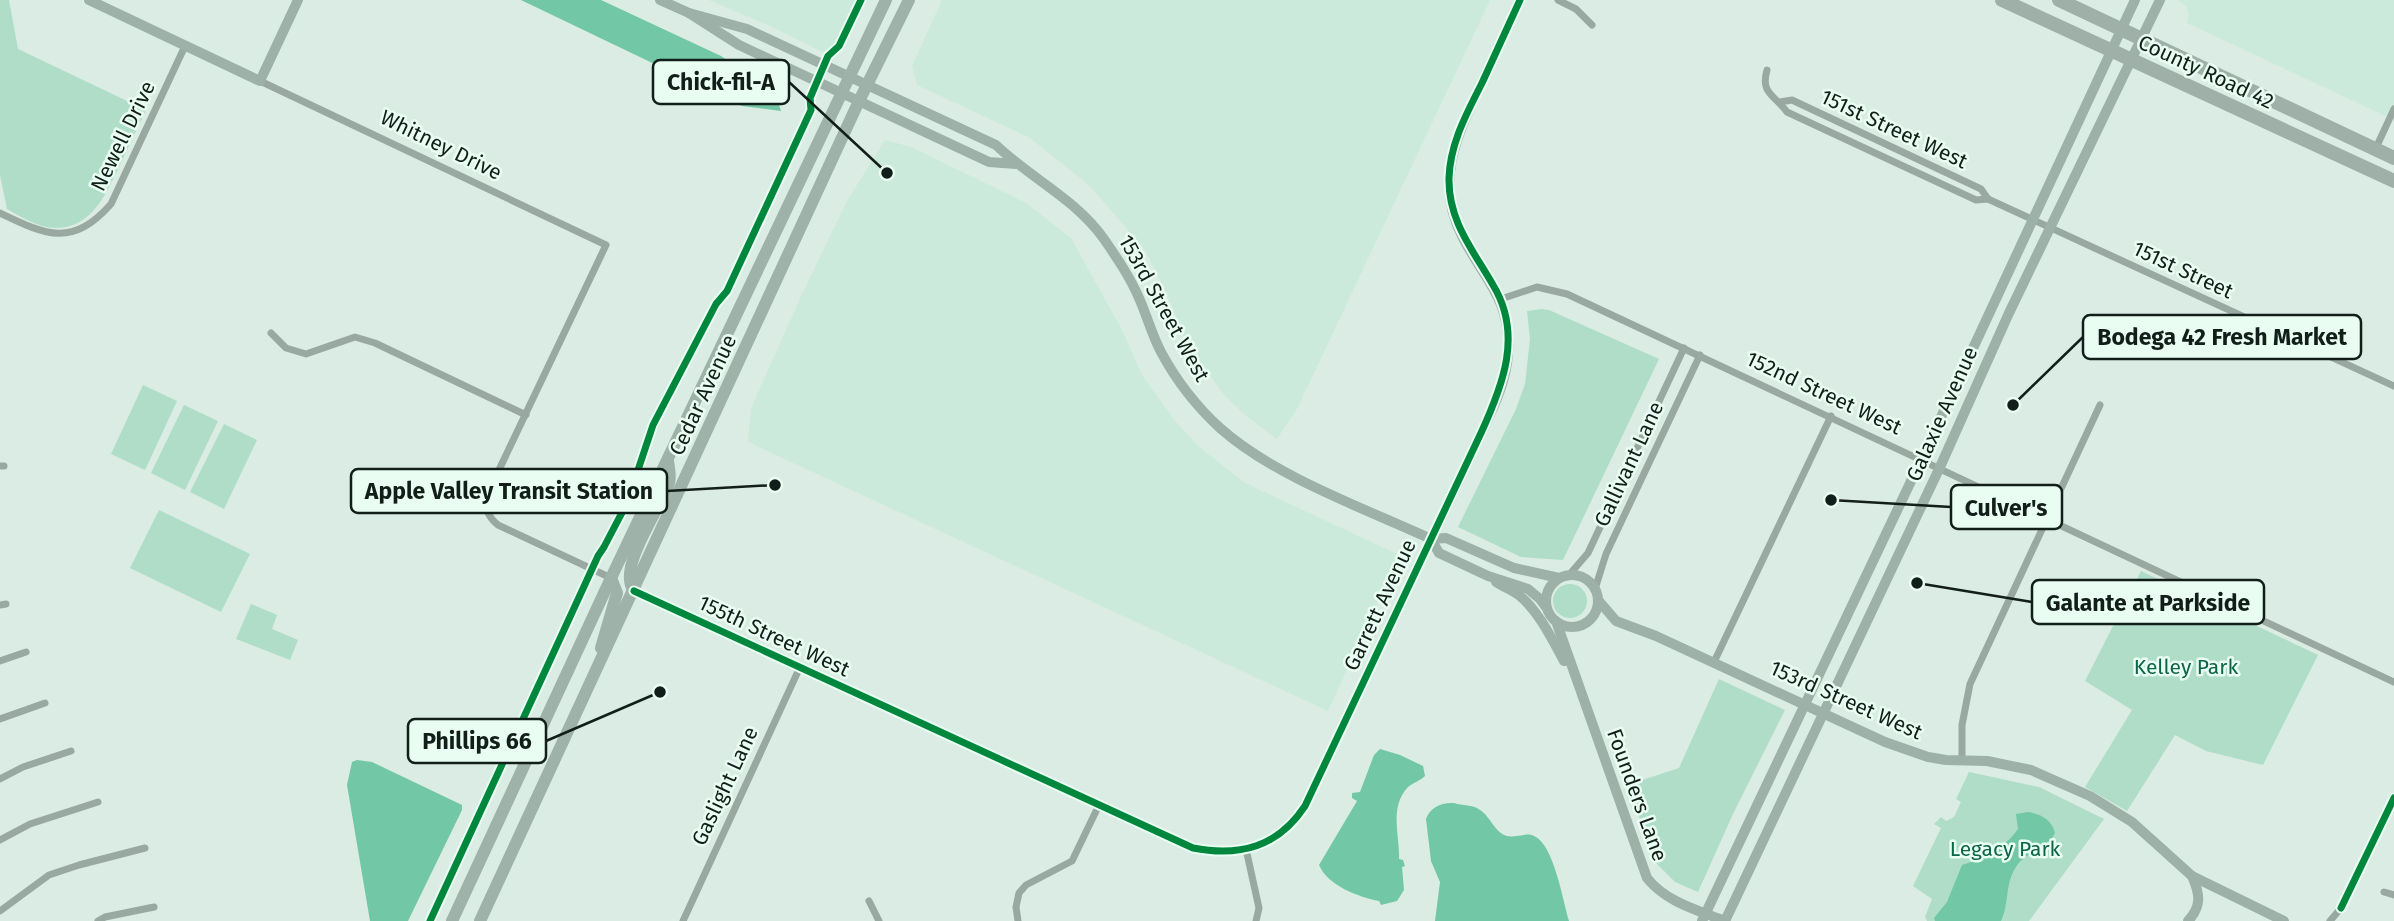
<svg xmlns="http://www.w3.org/2000/svg" width="2394" height="921" font-family="'Fira Sans',sans-serif">
  <rect width="100%" height="100%" fill="#daece3"/>
  <g fill="#cbeadb">
    <path d="M709,0H858L834,45L823,52L772,27Z"/>
    <path d="M942,0H1490L1298,407L1277,439L1245,415L1225,396L1187,344L1168,297L1145,250L1090,186L1030,138L917,85L912,66Z"/>
    <path d="M2178,0H2394V120L2187,23L2189,14L2186,6Z"/>
    <path d="M885,140L911,147L1026,203L1071,238L1122,330L1142,375L1175,421L1199,447L1245,483L1399,555L1328,711L748,442L751,408L803,292L846,203Z"/>
  </g>
  <g fill="#afddc8">
    <path d="M0,0H9L18,49L146,110C137,129 128,147 120,165C105,196 89,234 47,227C33,224 19,216 7,209L0,175Z"/>
    <path d="M1542,309L1549,310L1659,359L1563,560L1521,557L1458,527L1516,409L1525,384L1530,339L1527,311Z"/>
    <path d="M143,385L177,401L145,470L111,454Z"/>
    <path d="M184,405L218,421L185,490L151,473Z"/>
    <path d="M224,424L257,440L224,509L190,492Z"/>
    <path d="M159,510L250,554L221,612L130,568Z"/>
    <path d="M2141,571L2318,655L2263,765L2206,751L2175,735L2127,811L2085,787L2132,710L2085,681Z"/>
    <circle cx="1570" cy="601" r="17"/>
    <path d="M251,604L277,615L272,629L298,640L290,660L236,639Z"/>
    <path d="M1719,679L1785,710L1733,814L1698,892L1675,882L1657,864L1627,785L1679,768Z"/>
    <path d="M1969,772L2039,787L2104,819L2029,921H1927L1925,917L1932,899L1913,886L1941,828L1934,824L1941,817L1946,821L1954,817L1961,802L1956,799Z"/>
  </g>
  <g fill="#72c7a6">
    <path d="M521,0H601L721,56L764,86L777,98L781,111L742,106Z"/>
    <path d="M1380,749L1400,755L1423,766L1425,776C1420,781 1412,783 1407,788C1389,809 1400,836 1399,859L1403,860L1405,866L1402,867L1404,890L1397,901L1381,905L1379,901C1359,897 1328,886 1319,865L1357,801L1352,798V793L1360,792L1374,755Z"/>
    <path d="M357,760L372,762L462,805V810L408,921H370L347,785L352,762Z"/>
    <path d="M1454,803C1463,806 1472,804 1480,810C1490,816 1495,833 1507,836C1516,838 1526,832 1534,836C1554,844 1563,902 1569,921H1435L1440,882L1431,861L1426,819C1430,807 1442,802 1454,803Z"/>
    <path d="M2028,812C2041,814 2052,820 2055,833C2048,848 2028,851 2018,864C2004,882 2010,903 2001,921H1935L1934,918L1947,902L1962,865C1984,858 2004,849 2018,829L2016,814Z"/>
  </g>
  <g fill="none" stroke-linecap="round" stroke-linejoin="round">
    <g stroke="#99a9a2" stroke-width="7">
      <path d="M1558,0L1576,9L1592,25"/>
      <path d="M1767,70C1760,94 1775,95 1787,112L1976,200L1988,199L2394,386"/>
      <path d="M260,81L606,245L488,493C484,507 487,516 498,525L611,578"/>
      <path d="M1780,102L1792,100L1981,189L1988,199"/>
      <path d="M2375,150L2394,109"/>
      <path d="M0,213C46,235 72,248 111,204L185,46"/>
      <path d="M1501,299L1537,287L1567,294L2394,682"/>
      <path d="M271,333L286,348L306,354L355,337L375,343L526,415"/>
      <path d="M0,466H4"/>
      <path d="M1569,575L1588,553L1684,348"/>
      <path d="M1595,589L1606,554L1700,355"/>
      <path d="M634,591L1180,843C1227,863 1277,848 1305,806L1431,539"/>
      <path d="M0,605L6,604"/>
      <path d="M0,661L26,652"/>
      <path d="M1714,662L1831,416"/>
      <path d="M0,719L45,703"/>
      <path d="M1962,760V725L1970,684L2100,405"/>
      <path d="M0,779L23,767L71,751"/>
      <path d="M0,840L30,824L98,802"/>
      <path d="M1246,849L1259,908L1256,921"/>
      <path d="M2384,892L2394,895"/>
      <path d="M869,901L879,921"/>
      <path d="M0,911L49,875L79,865L145,848"/>
      <path d="M98,921L105,917L154,907"/>
      <path d="M683,921L800,667"/>
      <path d="M1018,921L1016,907L1019,893L1026,885L1072,861L1099,805"/>
      <path d="M2330,921L2341,908L2394,798"/>
    </g>
    <g stroke="#9eb1a9" stroke-width="10">
      <path d="M89,0L260,81L298,0"/>
      <path d="M660,0L689,13L739,45L989,162L1016,164"/>
      <path d="M689,13L747,29L996,145C1030,178 1076,199 1104,239C1117,258 1130,277 1139,298C1147,316 1152,335 1161,352C1176,380 1196,406 1220,428C1275,477 1364,508 1431,539L1446,538L1514,568L1559,578"/>
      <path d="M1431,539C1446,509 1460,478 1474,448C1488,418 1506,387 1508,354C1511,299 1486,282 1463,238C1433,181 1458,134 1482,82C1495,55 1508,27 1520,0"/>
      <path d="M1431,539L1439,553L1488,576L1528,589L1540,599L1546,607"/>
      <circle cx="1572" cy="601" r="26"/>
      <path d="M1496,582C1503,587 1513,590 1520,596C1539,612 1552,639 1564,661"/>
      <path d="M1598,600L1616,621L1656,636L1885,742L1928,757L1946,760L1987,761L2031,770L2090,796L2132,822L2192,876L2284,921"/>
      <path d="M1556,621L1647,878C1666,902 1697,910 1725,921"/>
      <path d="M1702,921L1922,458L2135,0"/>
      <path d="M1725,921L1940,467L2009,313L2160,0"/>
      <path d="M2188,921C2202,906 2200,894 2192,876"/>
    </g>
    <g stroke="#9eb2aa" stroke-width="12">
      <path d="M634,591C616,568 661,508 669,483C671,476 669,468 668,461"/>
      <path d="M601,648L617,593L611,578"/>
      <path d="M452,921L611,578L886,0"/>
      <path d="M480,921L859,101L909,0"/>
    </g>
    <g stroke="#9eb0a8" stroke-width="14">
      <path d="M2002,0L2394,181"/>
      <path d="M2059,0L2394,158"/>
    </g>
    <defs>
      <g id="cycleway">
        <path d="M634,591L1193,848C1240,857 1278,847 1305,806L1481,433C1503,385 1523,334 1493,285C1473,250 1448,221 1449,178C1450,143 1467,113 1482,83C1495,55 1507,28 1520,0"/>
        <path d="M2341,908L2394,798"/>
        <path d="M430,921L598,556L604,547L627,503L653,425L716,304L727,291L811,110L810,98L828,56L839,46L861,0"/>
      </g>
    </defs>
    <use href="#cycleway" stroke="#e9fdf3" stroke-width="11"/>
    <use href="#cycleway" stroke="#00873e" stroke-width="7"/>
  </g>
  <g text-anchor="middle" dominant-baseline="central" stroke-width="5" stroke-linejoin="round" paint-order="stroke">
    <g font-size="21" fill="#121e19" stroke="#e9fdf3">
      <text transform="translate(2206 72) rotate(25)">County Road 42</text>
      <text transform="translate(1894 129) rotate(25)">151st Street West</text>
      <text transform="translate(123 136) rotate(-64)">Newell Drive</text>
      <text transform="translate(441 145) rotate(26)">Whitney Drive</text>
      <text transform="translate(2183 270) rotate(25)">151st Street</text>
      <text transform="translate(1164 308) rotate(61)">153rd Street West</text>
      <text transform="translate(1824 393) rotate(25)">152nd Street West</text>
      <text transform="translate(703 395) rotate(-65)">Cedar Avenue</text>
      <text transform="translate(1942 414) rotate(-66)">Galaxie Avenue</text>
      <text transform="translate(1629 464) rotate(-65)">Gallivant Lane</text>
      <text transform="translate(1380 605) rotate(-65)">Garrett Avenue</text>
      <text transform="translate(774 636) rotate(25)">155th Street West</text>
      <text transform="translate(1846 700) rotate(24)">153rd Street West</text>
      <text transform="translate(725 786) rotate(-65)">Gaslight Lane</text>
      <text transform="translate(1637 795) rotate(70)">Founders Lane</text>
    </g>
    <g font-size="21" fill="#0c6548" stroke="#e9fdf3">
      <text x="2186" y="667">Kelley Park</text>
      <text x="2005" y="849">Legacy Park</text>
    </g>
  </g>
  <path fill="none" stroke="#121e19" stroke-width="2.5" d="M887 173L789 82M2013 405L2083 337M775 485L667 491M1831 500L1951 507M1917 583L2032 602M660 692L546 741"/>
  <g fill="#121e19" stroke="#e9fdf3" stroke-width="2.5">
    <circle cx="887" cy="173" r="7"/>
    <circle cx="2013" cy="405" r="7"/>
    <circle cx="775" cy="485" r="7"/>
    <circle cx="1831" cy="500" r="7"/>
    <circle cx="1917" cy="583" r="7"/>
    <circle cx="660" cy="692" r="7"/>
  </g>
  <g fill="#e9fdf3" stroke="#121e19" stroke-width="2.5">
    <rect x="653" y="60" width="136" height="44" rx="7"/>
    <rect x="2083" y="315" width="278" height="44" rx="7"/>
    <rect x="351" y="469" width="316" height="44" rx="7"/>
    <rect x="1951" y="485" width="111" height="44" rx="7"/>
    <rect x="2032" y="580" width="232" height="44" rx="7"/>
    <rect x="408" y="719" width="138" height="44" rx="7"/>
  </g>
  <g font-size="23" text-anchor="middle" font-weight="bold" fill="#121e19">
    <text x="721" y="90">Chick-fil-A</text>
    <text x="2222" y="345">Bodega 42 Fresh Market</text>
    <text x="509" y="499">Apple Valley Transit Station</text>
    <text x="2006" y="516">Culver's</text>
    <text x="2148" y="611">Galante at Parkside</text>
    <text x="477" y="749">Phillips 66</text>
  </g>
</svg>
